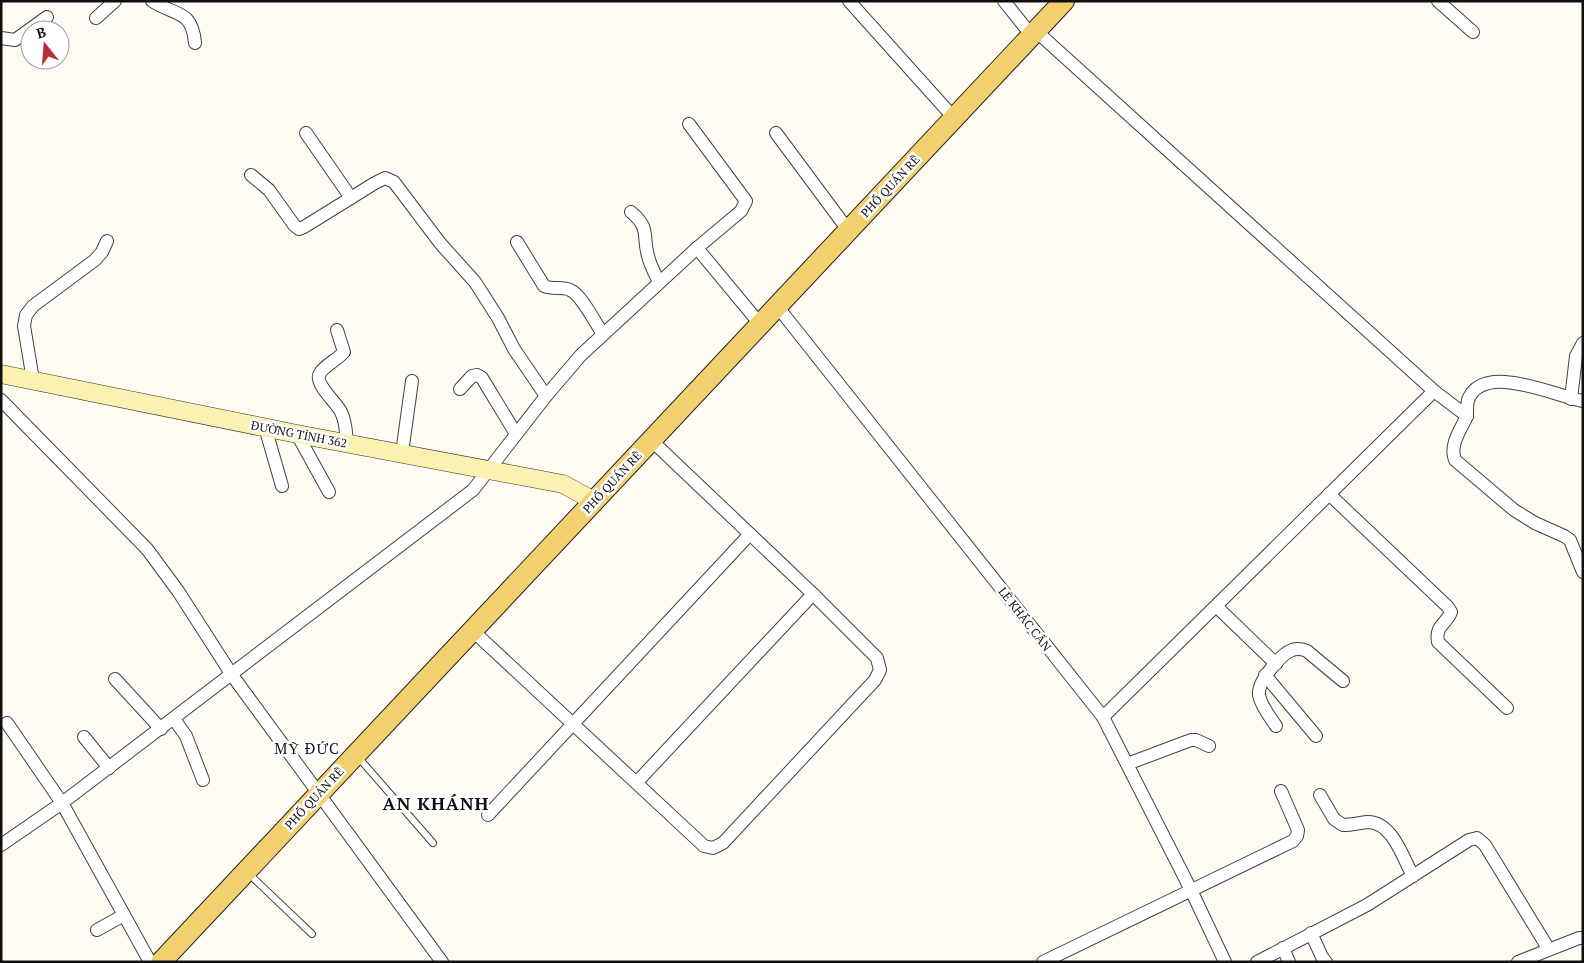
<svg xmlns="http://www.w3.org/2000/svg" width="1584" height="963" font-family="'PT Serif',serif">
  <rect width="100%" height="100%" fill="#fefcf2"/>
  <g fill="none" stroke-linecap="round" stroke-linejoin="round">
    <defs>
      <g id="lane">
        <path d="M358,757L433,843"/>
        <path d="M249,874L312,934"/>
      </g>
      <g id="street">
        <path d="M152,1C175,16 192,9 195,43"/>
        <path d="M849,1L954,118"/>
        <path d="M1004,1L1032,36"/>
        <path d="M1438,1L1473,32"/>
        <path d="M96,18L115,1"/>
        <path d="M1036,31L1434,391L1467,416C1467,411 1467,404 1468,400C1483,361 1555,396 1583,401"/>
        <path d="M1,38L15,40L47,17"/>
        <path d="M306,133L351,198"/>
        <path d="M776,133L848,230"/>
        <path d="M251,175L269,190L294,225L299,229L304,227L375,183L385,178L394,182L440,243L475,282L498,318L514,349L546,396"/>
        <path d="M631,212C651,229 642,235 648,256C650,265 655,274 659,282"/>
        <path d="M517,242L544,286C552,290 563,286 570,290C582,295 595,323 603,334"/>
        <path d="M697,248L760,324"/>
        <path d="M777,306L1103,717L1191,890L1225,962"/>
        <path d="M337,330L344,352C337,360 325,365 320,373C313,383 337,403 341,412C346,421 346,433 347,443"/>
        <path d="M33,380L24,326L26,315L33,306L95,260L102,252L107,241"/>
        <path d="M460,389L472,376L477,375L482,378L516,434"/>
        <path d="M1571,399L1576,356L1583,343"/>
        <path d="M1,400L147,549L178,591L232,675L442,962"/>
        <path d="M1467,416C1461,429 1449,445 1455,460L1514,510L1535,523L1564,536L1570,540L1583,572"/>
        <path d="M265,427L282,486"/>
        <path d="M297,434L329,492"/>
        <path d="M402,453L412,381"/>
        <path d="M1329,494L1448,607L1451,612C1446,625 1435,625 1438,642L1507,708"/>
        <path d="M1216,606L1276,664"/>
        <path d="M472,630L704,846L713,848L723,843L875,680L880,670L877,658L813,594L651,440"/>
        <path d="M1265,675L1316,736"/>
        <path d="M115,679L161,729"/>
        <path d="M1103,717L1434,391"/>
        <path d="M174,719L186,736L203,780"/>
        <path d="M7,723L62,803L150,962"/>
        <path d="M1276,726C1270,717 1261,706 1259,695C1257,682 1281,654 1292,650C1298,648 1302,649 1307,651L1343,681"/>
        <path d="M84,737L109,768"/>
        <path d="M1127,764L1191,740H1196L1209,746"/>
        <path d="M637,782L813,594"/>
        <path d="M1320,795L1334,819L1343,825C1351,825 1359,823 1367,822C1392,821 1403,858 1413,876"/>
        <path d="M488,815L750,534"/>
        <path d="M1,845L62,803L473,490L546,396L581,355L697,248L741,211L746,201L689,124"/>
        <path d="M97,930L124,915"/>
        <path d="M1311,933L1322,957L1326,962"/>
        <path d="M1283,948L1289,962"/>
        <path d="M1043,962L1293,841L1297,836L1298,830L1281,791"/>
        <path d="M1257,962L1367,905L1469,840L1477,838L1485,845L1548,948"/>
        <path d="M1518,962L1579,938H1583"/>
      </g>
      <path id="secondary" d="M1,374L297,434L563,484L594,501"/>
      <path id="primary" d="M161,962L1064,1"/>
    </defs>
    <use href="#lane" stroke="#424242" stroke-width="8"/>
    <use href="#street" stroke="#424242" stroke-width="14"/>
    <use href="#secondary" stroke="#313131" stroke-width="19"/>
    <use href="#primary" stroke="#202020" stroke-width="22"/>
    <use href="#lane" stroke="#fff" stroke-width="6"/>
    <use href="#street" stroke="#fff" stroke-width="12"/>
    <use href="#secondary" stroke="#fbf1b0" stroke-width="18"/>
    <use href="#primary" stroke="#f2d06f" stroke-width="20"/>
  </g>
  <g text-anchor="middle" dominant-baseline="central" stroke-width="5" stroke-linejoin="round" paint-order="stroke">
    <g font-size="12" fill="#0f0f0f" stroke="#fff">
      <text transform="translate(890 186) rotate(-47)">PHỐ QUÁN RẼ</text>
      <text transform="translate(299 434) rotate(11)">ĐƯỜNG TỈNH 362</text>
      <text transform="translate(612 482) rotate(-47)">PHỐ QUÁN RẼ</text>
      <text transform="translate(1025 619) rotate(52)">LÊ KHẮC CẨN</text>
      <text transform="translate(314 798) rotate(-47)">PHỐ QUÁN RẼ</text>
    </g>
    <g font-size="15" letter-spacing="1" fill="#0f0f0f" stroke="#fff">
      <text x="307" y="748">MỸ ĐỨC</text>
    </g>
    <g font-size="18" font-weight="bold" letter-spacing="1" fill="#0f0f0f" stroke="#fff">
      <text x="436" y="803">AN KHÁNH</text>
    </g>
  </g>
  <rect width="1584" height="963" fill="none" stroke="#0f0f0f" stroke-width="5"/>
  <g transform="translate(45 45) rotate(343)"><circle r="24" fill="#ffffff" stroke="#9f9f9f"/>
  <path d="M0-4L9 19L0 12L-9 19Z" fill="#b92d36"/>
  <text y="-8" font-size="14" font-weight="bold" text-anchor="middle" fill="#0f0f0f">B</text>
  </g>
</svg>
